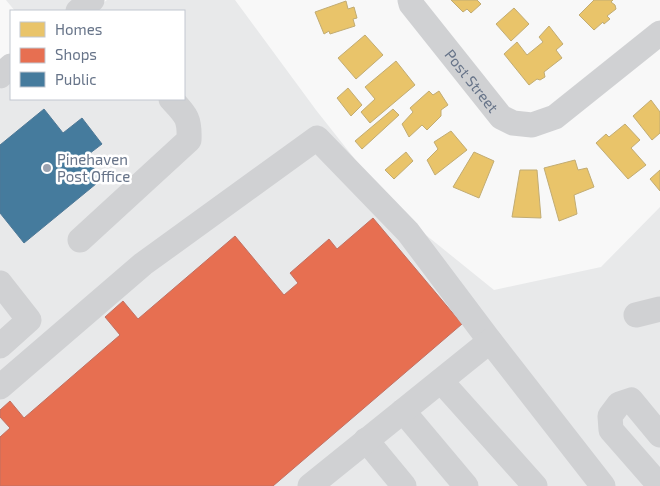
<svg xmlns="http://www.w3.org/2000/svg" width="660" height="486" font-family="'Exo 2',sans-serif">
  <rect width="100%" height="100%" fill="#f8f8f8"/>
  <g fill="#e8e9ea">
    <path d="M6,0H92L78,11H15Z"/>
    <path d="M107,0H235L316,110L395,210L494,290L601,267L660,207V486H0V89L11,80V99H184V11H93Z"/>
  </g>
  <g fill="#e9c46a" stroke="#c2ac73">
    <path d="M451,0H477L481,4L471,13L467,9L463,12Z"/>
    <path d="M594,0H613L611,2L615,5L616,9L607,16L610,19L604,24L603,22L594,30L579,15Z"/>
    <path d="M346,1L348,9L354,7L357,18L353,19L355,26L330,34L329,31L324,34L315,12Z"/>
    <path d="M514,8L529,24L511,41L496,24Z"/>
    <path d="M549,26L563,44L556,50L562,58L544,72L545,77L540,80L537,79L529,85L504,54L517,42L527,55L543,42L539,37Z"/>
    <path d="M365,35L383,55L356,79L338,58Z"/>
    <path d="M396,61L415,85L370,123L361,112L375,99L365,87Z"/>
    <path d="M348,88L362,105L351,116L337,98Z"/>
    <path d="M429,91L433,95L439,91L448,105L441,110V116L427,130L422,125L409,137L402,124L413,112L410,108Z"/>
    <path d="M651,100L660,112V133L652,140L633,116Z"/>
    <path d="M393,109L399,115L362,149L355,141Z"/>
    <path d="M625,124L640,140L631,148L646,165L628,179L596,143L606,134L609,137Z"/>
    <path d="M451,131L467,150L435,175L427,160L438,149L434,142Z"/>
    <path d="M406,152L413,161L394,179L385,170Z"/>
    <path d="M474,152L494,161L479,198L453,187Z"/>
    <path d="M575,160L578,170L587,168L594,187L574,195L577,214L559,221L544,168Z"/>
    <path d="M520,170H537L541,218L512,217Z"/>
    <path d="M660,170V191L650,179Z"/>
  </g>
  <path fill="#e76f51" stroke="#c17062" d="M373,218L462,324L273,486H0V437L10,428L0,417V410L10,401L24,418L120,335L105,317L123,301L138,319L235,236L284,295L298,283L290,273L329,239L337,249Z"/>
  <path fill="#457b9d" stroke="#4f7997" d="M44,109L63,133L82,118L102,144L85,157L102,179L24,243L0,213V145Z"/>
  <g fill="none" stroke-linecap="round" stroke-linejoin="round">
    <g stroke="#d0d1d3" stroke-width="25">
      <path id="s1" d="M410,0L411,4L501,117L513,123L532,125L555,117L660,33"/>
      <path d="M78,11L92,0"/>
      <path d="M0,76L11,66"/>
      <path d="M80,240L189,140C190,118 186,115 171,99"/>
      <path d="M0,283L29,320L0,346"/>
      <path d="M636,315L660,309"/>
      <path d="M441,381L535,486"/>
      <path d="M0,387L143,264L317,138L408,232L490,341"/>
      <path d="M403,411L466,486"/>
      <path d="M660,435L631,400L619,404L610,416L611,430L660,486"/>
      <path d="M366,440L404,486"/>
      <path d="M310,486L490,341L603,486"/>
    </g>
  </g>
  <circle fill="#9aa2b0" stroke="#fff" stroke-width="2" cx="47" cy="168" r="5"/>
  <g text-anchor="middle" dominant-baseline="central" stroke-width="5" stroke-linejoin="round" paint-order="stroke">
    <g font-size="15" fill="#677489" stroke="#fff">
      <text stroke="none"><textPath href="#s1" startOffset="102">Post Street</textPath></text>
    </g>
    <g font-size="15" fill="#677489" stroke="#fff" text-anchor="start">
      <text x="57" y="159">Pinehaven<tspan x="57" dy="17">Post Office</tspan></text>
    </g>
  </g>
  <rect x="10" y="10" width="175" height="90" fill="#ffffff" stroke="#c2c7d0"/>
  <rect x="20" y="22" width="25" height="15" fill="#e9c46a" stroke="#c2c7d0"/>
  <text x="55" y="35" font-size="15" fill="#677489">Homes</text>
  <rect x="20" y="48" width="25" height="15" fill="#e76f51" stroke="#c2c7d0"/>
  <text x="55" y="60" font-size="15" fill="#677489">Shops</text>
  <rect x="20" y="72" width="25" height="15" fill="#457b9d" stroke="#c2c7d0"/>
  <text x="55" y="85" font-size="15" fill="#677489">Public</text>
</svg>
